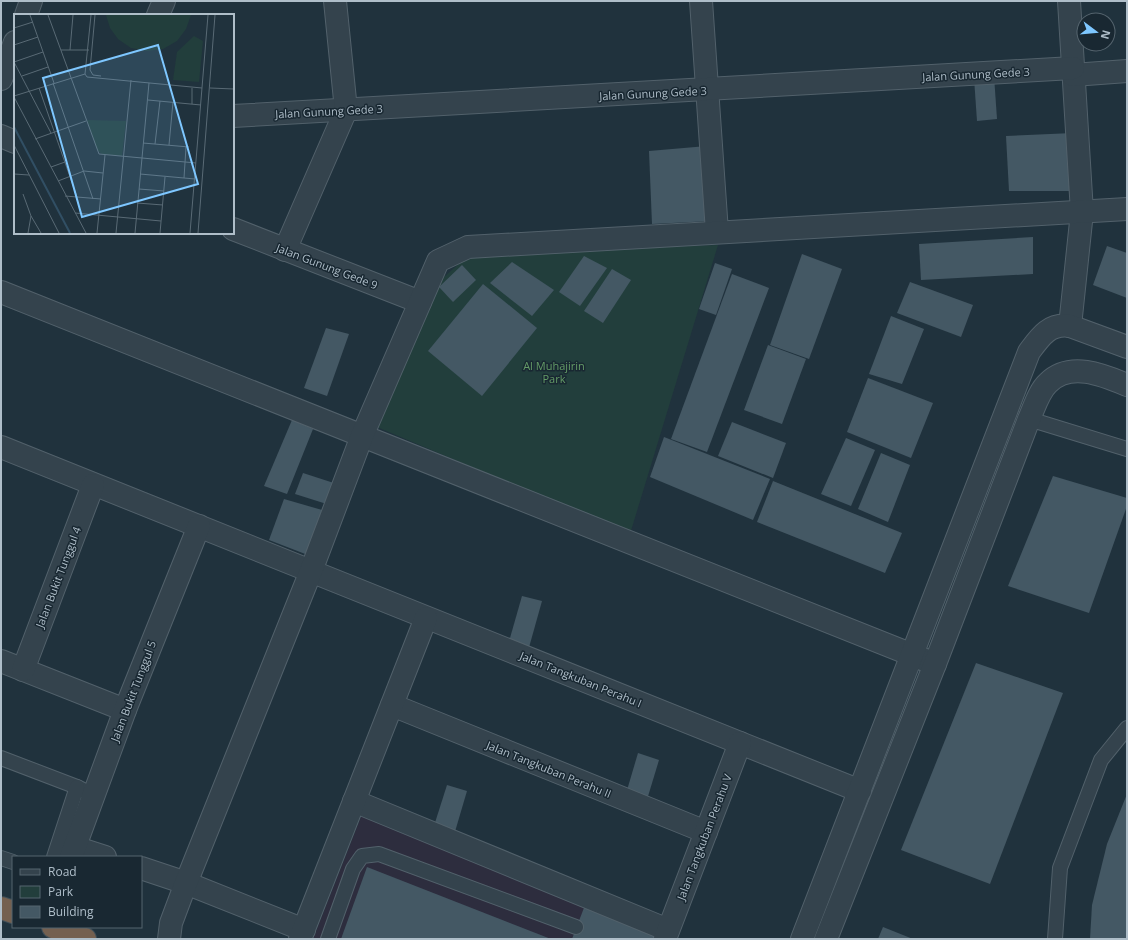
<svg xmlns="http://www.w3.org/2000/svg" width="1128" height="940" font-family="'Open Sans',sans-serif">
  <rect width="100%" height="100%" fill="#20323d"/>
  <path fill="#2d2d3e" d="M363,812L661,939H313Z"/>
  <path fill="#223e3c" d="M718,245L630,534L377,427L436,284L470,254Z"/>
  <g fill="#445864">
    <path d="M994,76L997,119L977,121L974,78Z"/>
    <path d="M1073,133L1075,191H1009L1006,136Z"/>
    <path d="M707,146L711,221L652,224L649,151Z"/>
    <path d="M1033,237V274L921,280L919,244Z"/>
    <path d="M1107,246L1127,253V298L1093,285Z"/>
    <path d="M802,254L842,269L809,359L770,345Z"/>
    <path d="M584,256L607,268L580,306L559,292Z"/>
    <path d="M512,262L554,290L532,316L490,283Z"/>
    <path d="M715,263L732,269L716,315L699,309Z"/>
    <path d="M462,265L476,280L453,302L439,287Z"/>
    <path d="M612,269L631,280L603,323L584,311Z"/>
    <path d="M732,274L769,288L707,452L671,439Z"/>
    <path d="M910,282L973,305L961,337L897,313Z"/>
    <path d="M483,284L537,328L482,396L428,351Z"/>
    <path d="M891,316L924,329L902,384L869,374Z"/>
    <path d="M326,328L349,334L327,396L304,388Z"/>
    <path d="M768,345L806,359L782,424L744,410Z"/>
    <path d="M868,378L933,403L911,458L847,432Z"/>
    <path d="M292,420L313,429L287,494L264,486Z"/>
    <path d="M732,422L786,443L773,478L718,456Z"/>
    <path d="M664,437L770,479L753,520L650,477Z"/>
    <path d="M846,438L875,450L851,506L821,494Z"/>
    <path d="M881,453L910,465L888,522L858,509Z"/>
    <path d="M303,473L340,485L333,506L295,494Z"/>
    <path d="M1053,476L1127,498V506L1089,613L1008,586Z"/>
    <path d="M773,481L902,533L885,573L757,522Z"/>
    <path d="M284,499L329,512L313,557L269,540Z"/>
    <path d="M522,596L542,601L528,651L508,645Z"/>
    <path d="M976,663L1063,693L990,884L901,850Z"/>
    <path d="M638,753L659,760L646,803L625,797Z"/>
    <path d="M447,785L467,791L454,835L433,829Z"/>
    <path d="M1127,794V939H1090L1092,905L1107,844Z"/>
    <path d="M367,867L551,939H341Z"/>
    <path d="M587,900L659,929L655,939H572Z"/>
    <path d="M883,927L913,939H878Z"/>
  </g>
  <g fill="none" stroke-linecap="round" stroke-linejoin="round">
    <defs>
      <g id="lane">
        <path d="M1029,419L1127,449"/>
        <path d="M1,758L77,787L93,795"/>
        <path d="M54,857L77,787"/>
        <path d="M1,858L13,862"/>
        <path d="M328,939L353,869L362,856L379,854L576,927"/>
        <path d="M1055,939L1060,868L1101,760L1127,728"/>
      </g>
      <g id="street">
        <path d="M701,1L717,232"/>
        <path d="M1069,1L1082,212L1070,326"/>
        <path d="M26,15L31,1"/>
        <path d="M158,15L164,1"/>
        <path d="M1073,75L1127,71"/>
        <path d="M1,79L15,42"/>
        <path d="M233,116L1073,68"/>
        <path d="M1,136L15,142"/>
        <path d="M233,229L420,302"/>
        <path d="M285,250L346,110L335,1"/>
        <path d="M1,292L935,664"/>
        <path d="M1,447L860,791"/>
        <path d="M1,661L125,710"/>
        <path d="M23,670L93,485"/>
        <path d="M392,705L706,832"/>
        <path d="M354,801L668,930"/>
        <path d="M74,847L105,857"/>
        <path d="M71,857L125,710L199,526"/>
        <path d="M141,868L186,883L304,930"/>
        <path d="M169,939L171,923L186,883L311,571L362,436L438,261L468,247L1127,209"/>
        <path d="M300,939L426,618"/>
        <path d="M665,939L740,743"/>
        <path d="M802,939L1029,352C1040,337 1049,323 1070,326L1127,347"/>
        <path d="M826,939L935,664L1029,419C1034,408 1039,391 1048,383C1070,361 1103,375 1127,385"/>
      </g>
      <g id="highway">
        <path d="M1,908L13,912"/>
        <path d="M53,927L85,939"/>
      </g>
    </defs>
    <use href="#lane" stroke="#52616b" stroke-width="16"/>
    <use href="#street" stroke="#52616b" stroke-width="24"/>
    <use href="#highway" stroke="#3f4e58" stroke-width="24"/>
    <use href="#lane" stroke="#34434d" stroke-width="14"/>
    <use href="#street" stroke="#34434d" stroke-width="22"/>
    <use href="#highway" stroke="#746050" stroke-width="22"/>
  </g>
  <g text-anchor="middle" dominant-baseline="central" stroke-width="3" stroke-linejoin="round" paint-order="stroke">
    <g font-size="11" fill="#afbec9" stroke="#192832">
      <text transform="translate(976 74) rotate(-3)">Jalan Gunung Gede 3</text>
      <text transform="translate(653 93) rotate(-3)">Jalan Gunung Gede 3</text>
      <text transform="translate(329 111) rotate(-3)">Jalan Gunung Gede 3</text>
      <text transform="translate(327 266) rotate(21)">Jalan Gunung Gede 9</text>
      <text transform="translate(58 577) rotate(-69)">Jalan Bukit Tunggul 4</text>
      <text transform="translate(581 679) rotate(22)">Jalan Tangkuban Perahu I</text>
      <text transform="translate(133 691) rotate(-69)">Jalan Bukit Tunggul 5</text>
      <text transform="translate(549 769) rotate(22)">Jalan Tangkuban Perahu II</text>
      <text transform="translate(704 837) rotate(-69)">Jalan Tangkuban Perahu V</text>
    </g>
    <g font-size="11" fill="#649c67" stroke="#192832">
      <text x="554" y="365">Al Muhajirin<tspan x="554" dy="13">Park</tspan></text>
    </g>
  </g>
  <g transform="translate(14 14)">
    <rect width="220" height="220" fill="#20323d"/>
    <path d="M92,1H177L172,15L163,27L149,35L133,37L117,34L104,25L96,14ZM180,22L189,27L185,68L159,66L163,38ZM73,106L112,107L108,142L88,140L83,136Z" fill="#223e3c"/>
    <path fill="none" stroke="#314f64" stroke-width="2" d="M0,113L56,219"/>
    <path fill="none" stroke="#596a75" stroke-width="1" d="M16,1L40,69M34,1L85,140L182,149M77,1L71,60L73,63L188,74M81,1L76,56L79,61L87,62M0,14L19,8M0,31L24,23M47,36H75M56,36L59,1M0,48L37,119M0,48L29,38M8,62L34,53M39,69L79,185M25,74L63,183M178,74V90M196,74L220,75M0,82L71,60M0,83L72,219M134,86L187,91M21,125L72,107M129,129L175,133M141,130L146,87M0,131L45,219M155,131L159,88M37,153L51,148M0,160L15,161M126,160L181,165M170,164L172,133M44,167L70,157L89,159M125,175L150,177M9,180L17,202L14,219M51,182L87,185M123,189L149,191M61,199L147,207M17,202L27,219M83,219L91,141M102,219L117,66M121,219L135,69M146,219L151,163M176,219L194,1M184,219L201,1"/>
    <path fill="#7ec7ff" fill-opacity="0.15" stroke="#7ec7ff" stroke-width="2" d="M144,31L184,170L68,203L29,64Z"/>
    <rect width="220" height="220" fill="none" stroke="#afbec9" stroke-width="2"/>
  </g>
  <rect width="1128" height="940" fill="none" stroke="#afbec9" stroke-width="4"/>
  <rect x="12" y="856" width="130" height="72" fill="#192832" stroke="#55646e"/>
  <rect x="20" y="869" width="20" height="6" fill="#34434d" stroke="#55646e"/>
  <text x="48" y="876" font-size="12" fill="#afbec9">Road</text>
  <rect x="20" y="886" width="20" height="12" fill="#223e3c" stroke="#55646e"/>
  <text x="48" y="896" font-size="12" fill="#afbec9">Park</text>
  <rect x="20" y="906" width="20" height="12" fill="#445864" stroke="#55646e"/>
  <text x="48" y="916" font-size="12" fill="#afbec9">Building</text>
  <g transform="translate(1096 32) rotate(106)"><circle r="19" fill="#192832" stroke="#55646e"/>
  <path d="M0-3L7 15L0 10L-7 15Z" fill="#7ec7ff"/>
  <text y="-6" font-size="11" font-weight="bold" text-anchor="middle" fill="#afbec9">N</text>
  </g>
</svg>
